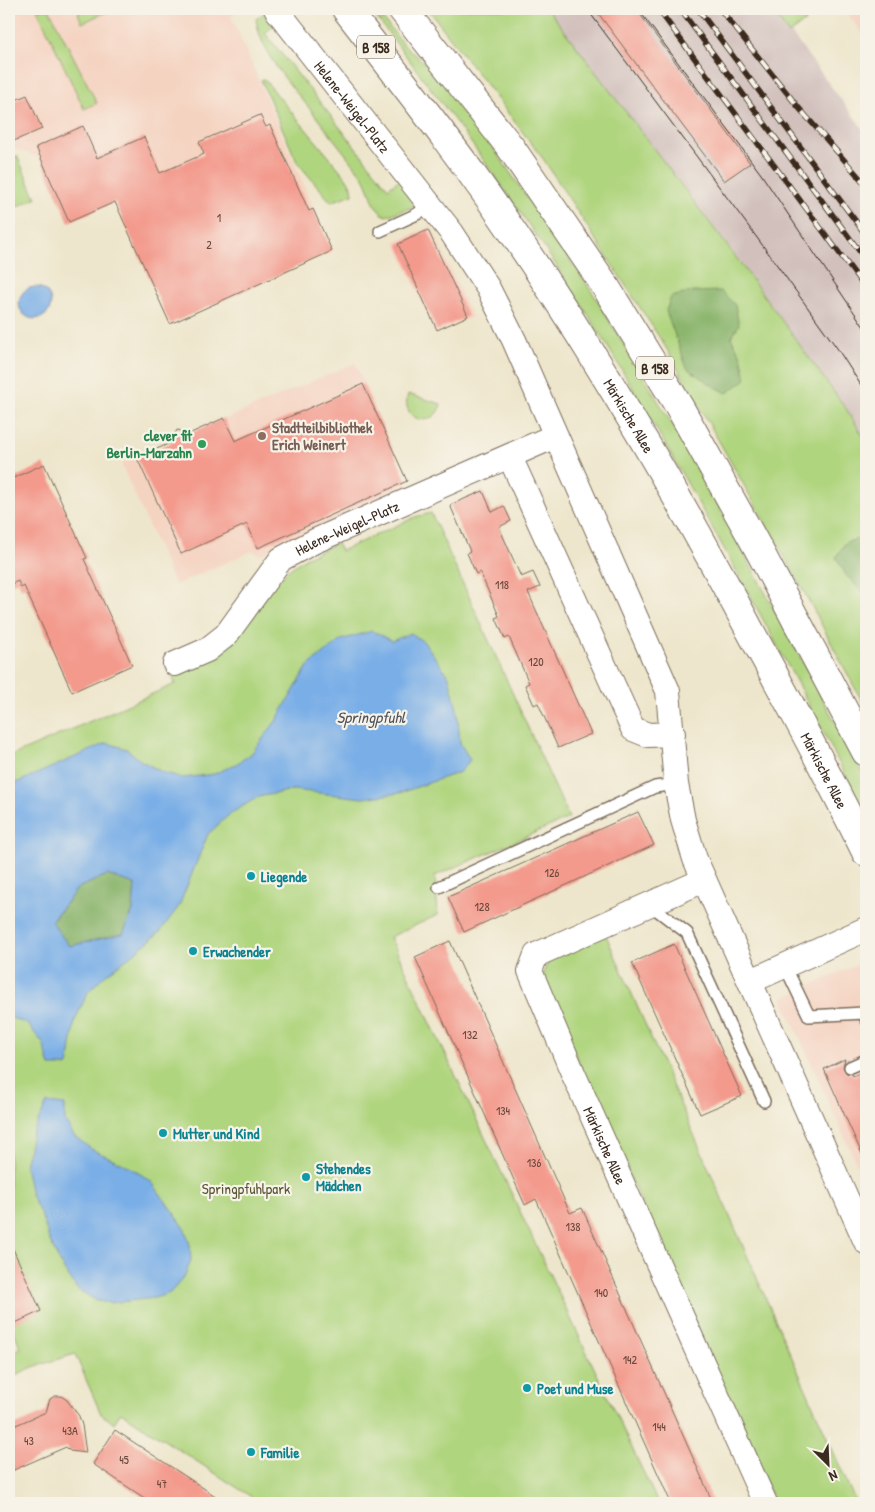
<svg xmlns="http://www.w3.org/2000/svg" width="875" height="1512" font-family="'Patrick Hand',sans-serif">
  <rect width="100%" height="100%" fill="#f7f3e8"/>
  <filter id="ink" filterUnits="userSpaceOnUse"><feTurbulence type="fractalNoise" baseFrequency=".02" numOctaves="2"/><feDisplacementMap in="SourceGraphic" scale="10" xChannelSelector="R" yChannelSelector="G"/><feConvolveMatrix kernelMatrix="1 2 1 2 8 2 1 2 1" color-interpolation-filters="sRGB"/></filter>
  <filter id="wash" filterUnits="userSpaceOnUse"><feTurbulence type="fractalNoise" baseFrequency=".0096" numOctaves="4" result="noise"/><feDisplacementMap in="SourceGraphic" scale="20" xChannelSelector="R" yChannelSelector="G"/><feGaussianBlur stdDeviation="1.12" result="paint"/><feColorMatrix in="noise" values="0 0 0 0 0 0 0 0 0 0 0 0 0 0 0 0 0 1.4 0 .05"/><feComposite in="paint" operator="in"/></filter>
  <g filter="url(#wash)">
    <rect width="100%" height="100%" fill="#eee6cc"/>
    <g fill="#f5d3c1">
      <path d="M9,9H240L231,16L332,251L170,324L115,202L69,222L40,158L9,146Z"/>
      <path d="M844,9H866V39Z"/>
      <path d="M431,226L472,317L436,333L395,242Z"/>
      <path d="M355,363L410,488L260,555L252,551L175,585L121,464Z"/>
      <path d="M866,961V1185L782,998Z"/>
    </g>
    <path fill="#d1c0bc" d="M548,9H773L866,133V441L847,410L736,256Z"/>
    <g fill="#b0d57f" stroke="#76804e">
      <path d="M37,9H49L97,103L84,109Z"/>
      <path d="M86,9H113L82,23L78,13Z"/>
      <path d="M370,9H375L404,45L436,73L456,98L498,155L594,295L678,434L720,509L847,744L866,780V815C814,713 760,612 704,513C659,433 615,355 565,279C505,186 438,97 370,9Z"/>
      <path d="M428,9H548L735,256L847,410L866,441V709L800,584L665,346L544,160Z"/>
      <path d="M771,9H821L789,34Z"/>
      <path d="M267,11L276,23L265,33L388,188L400,179L417,201L410,208L386,216C371,210 372,187 362,175C345,153 327,131 310,109C288,82 261,54 256,19Z"/>
      <path d="M264,79L345,176L352,187L353,194L331,202L297,162L261,80Z"/>
      <path d="M17,156L36,198L10,210L9,207V159Z"/>
      <path d="M408,394L441,404C434,431 399,420 408,394Z"/>
      <path d="M431,513L569,818L435,876L438,915L390,937L658,1503H272L267,1500L253,1498L121,1412L114,1423L101,1414L75,1354L33,1367L9,1378V1354L21,1348L11,1325L9,1243V757L175,684L172,674L291,568L305,558L337,543L341,551L415,517Z"/>
      <path d="M605,933L856,1503H775L543,982L544,971L550,959Z"/>
    </g>
    <g fill="#8cb66e" stroke="#647046">
      <path d="M721,291L735,305L739,325L731,337L741,355L746,379L727,393L710,384L687,368L666,311L671,297L692,292Z"/>
      <path d="M860,539L866,541V596L846,575L836,557L846,542Z"/>
      <path d="M107,875L135,884L133,911L123,934L69,946L51,922L78,888Z"/>
    </g>
    <g fill="#79aee7" stroke="#5a6c82" fill-rule="evenodd">
      <circle cx="35" cy="303" r="16"/>
      <path d="M372,631L392,641L411,633L425,643L449,677L457,709L460,743L470,760L460,772L400,793L363,798L293,790L258,797L230,814L208,834L179,906L160,932L127,959L105,975L88,992L75,1020L68,1066H50L43,1043L27,1024L9,1017V786L107,743L127,749L140,760L162,772L183,778L214,774L236,764L251,754L276,721L308,666L341,640ZM107,875L135,884L133,911L123,934L69,946L51,921L78,888Z"/>
      <path d="M47,1103L65,1105V1121L74,1136L93,1150L128,1166L151,1181L184,1227L190,1245L191,1260L185,1276L170,1293L155,1298L110,1303L97,1301L77,1289L61,1265L49,1239L42,1217L31,1195L25,1166L32,1134Z"/>
    </g>
    <g id="blocks">
      <g fill="#f39a8c">
        <path d="M595,9H636L750,163L724,181Z"/>
        <path d="M27,95L42,129L9,143V103Z"/>
        <path d="M260,115L266,127L270,125L309,211L313,209L332,251L170,324L115,202L69,222L36,147L83,126L97,158L144,137L160,173L204,154L199,142Z"/>
        <path d="M428,230L468,316L437,330L398,244Z"/>
        <path d="M363,384L407,481L258,548L247,524L181,554L137,458L170,443L177,430L191,433L224,418L235,441Z"/>
        <path d="M44,464L87,558L84,559L132,665L72,692L24,586L21,588L18,581L9,585V480Z"/>
        <path d="M483,491L492,512L504,506L511,521L499,527L521,577L533,572L540,587L528,592L591,734L558,748L538,703L534,705L525,685L529,683L509,637L505,639L496,618L499,616L480,572L476,574L467,553L470,551L450,505Z"/>
        <path d="M638,812L654,845L464,932L448,897Z"/>
        <path d="M450,941L570,1213L582,1208L713,1503H671L536,1199L525,1205L415,957Z"/>
        <path d="M674,944L742,1096L700,1114L632,963Z"/>
        <path d="M845,1059L843,1067L846,1073L852,1074L853,1076L866,1070V1163L824,1069Z"/>
        <path d="M9,1240L41,1311L9,1326Z"/>
        <path d="M55,1396H61L67,1400L79,1416L82,1425L86,1453L70,1451L66,1447L9,1472V1428L46,1412L50,1399Z"/>
        <path d="M115,1430L226,1503H152L93,1464Z"/>
      </g>
    </g>
  </g>
  <g filter="url(#ink)">
    <use href="#blocks" fill-opacity="0" stroke="#7a6c5b" stroke-width="1"/>
    <g fill="none" stroke-linecap="round" stroke-linejoin="round">
      <defs>
        <g id="service">
          <path d="M380,231L417,214L429,205"/>
          <path d="M439,887L655,787L676,784"/>
          <path d="M649,904L687,933L764,1101"/>
          <path d="M785,966L809,1016L864,1013L866,1019"/>
          <path d="M850,1067L866,1060"/>
        </g>
        <g id="minor">
          <path id="s1" d="M276,9L452,233L488,288L514,340L668,691L676,784L683,820L695,859L866,1242"/>
          <path d="M510,457L633,729L648,735L673,734"/>
          <path id="s2" d="M175,664L207,650L226,635L281,559L315,541L555,436"/>
          <path id="s3" d="M704,880L536,955L530,971L573,1073L765,1503"/>
          <path d="M751,981L866,929"/>
        </g>
        <g id="primary">
          <path id="s4" d="M346,9C404,84 463,158 516,237C603,365 680,499 753,636C792,707 830,779 866,852"/>
          <path d="M402,9L511,148L604,284L680,408L759,550L866,752"/>
        </g>
      </defs>
      <use href="#service" stroke="#7a6c5b" stroke-width="14"/>
      <use href="#minor" stroke="#7a6c5b" stroke-width="26"/>
      <use href="#primary" stroke="#7a6c5b" stroke-width="30"/>
      <use href="#service" stroke="#fff" stroke-width="11"/>
      <use href="#minor" stroke="#fff" stroke-width="24"/>
      <use href="#primary" stroke="#fff" stroke-width="28"/>
      <g stroke="#3b2a1e" stroke-width="1">
        <path d="M587,9L769,254L837,348L866,393"/>
        <path d="M638,9L761,174L866,330"/>
      </g>
      <defs>
        <g id="rail">
          <path d="M658,9L866,289"/>
          <path d="M680,9L866,260"/>
          <path d="M698,9L866,235"/>
          <path d="M720,9L799,108L866,185"/>
        </g>
      </defs>
      <use href="#rail" stroke="#3b2a1e" stroke-width="5.5"/>
      <use href="#rail" stroke="#f7f3e8" stroke-width="4" stroke-dasharray="11" stroke-linecap="butt"/>
    </g>
  </g>
  <circle fill="#8d6e63" stroke="#f7f3e8" stroke-width="2" cx="262" cy="436" r="5"/>
  <circle fill="#2e9e5b" stroke="#f7f3e8" stroke-width="2" cx="202" cy="444" r="5"/>
  <g fill="#0f9aa8" stroke="#f7f3e8" stroke-width="2">
    <circle cx="251" cy="876" r="5"/>
    <circle cx="193" cy="951" r="5"/>
    <circle cx="163" cy="1133" r="5"/>
    <circle cx="306" cy="1177" r="5"/>
    <circle cx="527" cy="1388" r="5"/>
    <circle cx="251" cy="1452" r="5"/>
  </g>
  <g text-anchor="middle" dominant-baseline="central" stroke-width="4.5" stroke-linejoin="round" paint-order="stroke">
    <g font-size="12" fill="#69463a">
      <text x="219" y="217">1</text>
      <text x="209" y="244">2</text>
      <text x="502" y="584">118</text>
      <text x="536" y="661">120</text>
      <text x="552" y="872">126</text>
      <text x="482" y="906">128</text>
      <text x="470" y="1034">132</text>
      <text x="503" y="1110">134</text>
      <text x="534" y="1162">136</text>
      <text x="573" y="1226">138</text>
      <text x="601" y="1292">140</text>
      <text x="630" y="1359">142</text>
      <text x="659" y="1426">144</text>
      <text x="70" y="1430">43A</text>
      <text x="29" y="1440">43</text>
      <text x="124" y="1459">45</text>
      <text x="162" y="1483">47</text>
    </g>
    <g fill="#f7f3e8" stroke="#73665b" stroke-width="1">
      <rect x="357" y="35.5" width="38" height="23" rx="4"/>
      <rect x="636" y="356.5" width="38" height="23" rx="4"/>
    </g>
    <g font-size="14" font-weight="bold" fill="#3b2a1e">
      <text x="376" y="47">B 158</text>
      <text x="655" y="368">B 158</text>
    </g>
    <g font-size="15" fill="#3b2a1e" stroke="#f7f3e8">
      <text stroke="none"><textPath href="#s1" startOffset="124">Helene-Weigel-Platz</textPath></text>
      <text stroke="none"><textPath href="#s4" startOffset="496">Märkische Allee</textPath></text>
      <text stroke="none"><textPath href="#s2" startOffset="226">Helene-Weigel-Platz</textPath></text>
      <text stroke="none"><textPath href="#s4" startOffset="901">Märkische Allee</textPath></text>
      <text stroke="none"><textPath href="#s3" startOffset="391">Märkische Allee</textPath></text>
    </g>
    <g font-size="15" font-weight="bold" fill="#785e54" stroke="#f7f3e8" text-anchor="start">
      <text x="272" y="427">Stadtteilbibliothek<tspan x="272" dy="17">Erich Weinert</tspan></text>
    </g>
    <g font-size="15" font-weight="bold" fill="#27864d" stroke="#f7f3e8" text-anchor="end">
      <text x="192" y="435">clever fit<tspan x="192" dy="17">Berlin-Marzahn</tspan></text>
    </g>
    <g font-size="15" font-weight="bold" fill="#0d838f" stroke="#f7f3e8" text-anchor="start">
      <text x="261" y="876">Liegende</text>
      <text x="203" y="951">Erwachender</text>
      <text x="173" y="1133">Mutter und Kind</text>
      <text x="316" y="1168">Stehendes<tspan x="316" dy="17">Mädchen</tspan></text>
      <text x="537" y="1388">Poet und Muse</text>
      <text x="261" y="1452">Familie</text>
    </g>
    <g font-size="15" fill="#585536" stroke="#f7f3e8">
      <text x="246" y="1188">Springpfuhlpark</text>
    </g>
    <g font-size="16" font-style="italic" fill="#4e525a" stroke="#f7f3e8">
      <text x="371" y="717">Springpfuhl</text>
    </g>
  </g>
  <rect width="875" height="1512" fill="none" stroke="#f7f3e8" stroke-width="30"/>
  <g transform="translate(828 1464) rotate(156)" stroke="#f7f3e8" stroke-width="4" paint-order="stroke">
  <path d="M0-4L9 19L0 12L-9 19Z" fill="#3b2a1e"/>
  <text y="-8" font-size="14" font-weight="bold" text-anchor="middle" fill="#3b2a1e">N</text>
  </g>
</svg>
